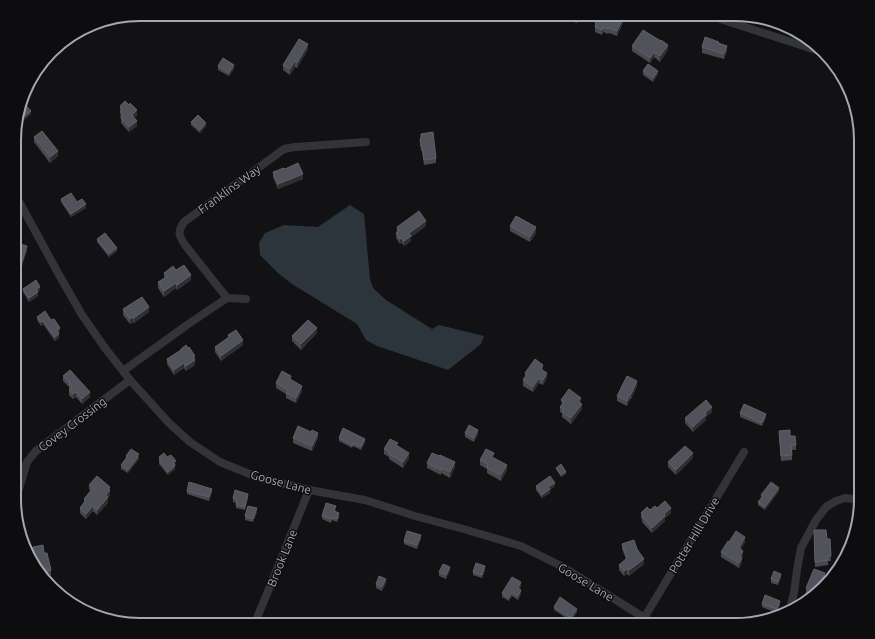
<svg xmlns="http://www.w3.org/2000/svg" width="875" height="639" font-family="Ubuntu,sans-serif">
  <rect width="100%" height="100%" fill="#121214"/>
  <path fill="#2c343c" d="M350,205L364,214L370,279L373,288L386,300L432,329L439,325L484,336L481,344L448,370L377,346L366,340L357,324L292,284L278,273L260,255L259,243L265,233L284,225L318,227Z"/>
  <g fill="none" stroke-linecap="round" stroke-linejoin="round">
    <g stroke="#333438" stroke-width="8">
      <path d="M705,14L751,29L822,52"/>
      <path d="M15,194L58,273L82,315L105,348L130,380L169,423L190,442L220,462L257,477L309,490L365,500L415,516L467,530L521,546L563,567L656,625"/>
      <path d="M227,298L246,299"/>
      <path d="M123,371L187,325L227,298L185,245C179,236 177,232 184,222L284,149L295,147L366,142"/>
      <path d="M861,386C858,405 856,420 861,439"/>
      <path d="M15,496L17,495L27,462L36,451L130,380"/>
      <path d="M789,612L794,593L797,570L801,548L816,520L826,507L836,501L845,498L861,500"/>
      <path d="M644,618L744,452"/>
      <path d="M254,625L271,584L309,490"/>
    </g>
  </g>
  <g fill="#48494f">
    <path d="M556,14H580L577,23L556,16Z"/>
    <path d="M595,23H623L617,36L609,33L608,34L603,32L602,35L595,32Z"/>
    <path d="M719,43L727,51L724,59L702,53V47Z"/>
    <path d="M632,46L668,50L660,62L654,57L650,63L632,51Z"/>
    <path d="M308,49L297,68L295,67L290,75L283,70V65Z"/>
    <path d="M218,66L234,69L229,76L218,70Z"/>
    <path d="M643,71L658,74L653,82L643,75Z"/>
    <path d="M23,102L31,114L23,121L18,116Z"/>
    <path d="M120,106L137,115L134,118L137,126L129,132L121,123V118L120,117L121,112L120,111Z"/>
    <path d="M191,122L206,126L200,133L191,125Z"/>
    <path d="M421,134L436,158V163L424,165L422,151H421L420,144V139L421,138Z"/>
    <path d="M34,137L58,156L50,163L34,142Z"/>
    <path d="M285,169L303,179L278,189L273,177V172Z"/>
    <path d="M61,199L77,202L86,208L71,217L61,202Z"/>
    <path d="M426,226L411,237V241L404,246L402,243L400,244L396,238L397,227Z"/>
    <path d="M510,226L536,233L530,242L510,231Z"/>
    <path d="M97,239L117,251L109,257L97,242Z"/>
    <path d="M15,247L27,250L20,272L15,270Z"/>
    <path d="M176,270L191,280L177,290L176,288L164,297L158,288V282L164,278V273Z"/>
    <path d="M23,289L40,290L37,292L38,296L29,302L23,292Z"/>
    <path d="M123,309L149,312L134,323L133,322L130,324L123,315Z"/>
    <path d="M37,317L51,320L60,331L58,332L59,338L55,341L43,324L41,326L37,320Z"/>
    <path d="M317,333L301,350L292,341V336Z"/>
    <path d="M228,335L243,345L221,361L215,352V347L228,338Z"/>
    <path d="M181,349L195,361V365L186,371L184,368L174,375L167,364V359L181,350Z"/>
    <path d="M543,370L547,378L543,385L539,383L533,392L523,386V380L525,377V373Z"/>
    <path d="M63,376L90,397L82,404L76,397L73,399L69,395V387L63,381Z"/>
    <path d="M291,379L302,391L296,403L286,398V394L276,388V383Z"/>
    <path d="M637,386L631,399H630L627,406L617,401V396Z"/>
    <path d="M561,400L581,403L582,409L571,424L562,417V413L560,412V407L562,405Z"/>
    <path d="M712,412L706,417V420L693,432L685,423V418Z"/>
    <path d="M740,413L766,417L762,426L740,417Z"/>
    <path d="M779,431L790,436L796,445V450H792V460L781,461Z"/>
    <path d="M311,432L318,438L312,451L293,443V438Z"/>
    <path d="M465,433L478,434L474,442L465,437Z"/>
    <path d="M339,438L365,442L361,450L353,446L352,448L339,441Z"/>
    <path d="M398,446L409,458L403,468L389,459V457L384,454V449Z"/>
    <path d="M126,456L139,458L138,460L128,473L121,469V465L126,459Z"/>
    <path d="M159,457H167L176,464L175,465V469L168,475L159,464Z"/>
    <path d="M494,458L507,470L501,481L487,473V469L480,465V460Z"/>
    <path d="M693,458L676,475L668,467V462Z"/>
    <path d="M427,463L455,467L450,478L441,473V475L427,468Z"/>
    <path d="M556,468L566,474L561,477L556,469Z"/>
    <path d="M89,485L110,487V495L108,498V503L97,515L93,511L86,519L80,513V508L84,502V499L91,491L89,490Z"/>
    <path d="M536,486H555L550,490V493L542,498L536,490Z"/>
    <path d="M187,491L212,492L209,501L187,494Z"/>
    <path d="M779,491L765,510L758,505V502L761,498V495Z"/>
    <path d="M248,497L245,510L236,508V503L233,502V498Z"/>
    <path d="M657,508L671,513L665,518V521L652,533L642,522V519L641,518V513Z"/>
    <path d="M336,510L335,512L339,517L337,522L332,520L331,523L322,519V516Z"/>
    <path d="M257,512L253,522L245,520V516Z"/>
    <path d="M814,530L827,539H830L831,561H828V565L815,567Z"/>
    <path d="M421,539L417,549L404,544V541Z"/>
    <path d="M729,542H745L741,549L743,556L742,558V563L739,568L721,557V552Z"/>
    <path d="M622,544L644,564L629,576L627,574L624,576L619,570V565L626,559L622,549Z"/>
    <path d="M33,547L44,553L51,570V575L47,576V580L34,566Z"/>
    <path d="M450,570L446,579L439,576V572Z"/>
    <path d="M485,570L482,578L473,575V572Z"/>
    <path d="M781,577L778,585L771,583V579Z"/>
    <path d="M825,578L822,586L804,601L807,593H806V588Z"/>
    <path d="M386,583L382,591L376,588V584Z"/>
    <path d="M521,586L519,589L521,594L518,600L512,596L509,601L502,597V593Z"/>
    <path d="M762,604H780L777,613L762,607Z"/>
    <path d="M554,607L577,612L571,621L554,610Z"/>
  </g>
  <g fill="#2e2f33">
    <path d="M579,14H580L577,23V18Z"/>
    <path d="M623,18V23L617,36V31Z"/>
    <path d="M603,27V32L602,35V30Z"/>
    <path d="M308,44V49L297,68V63Z"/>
    <path d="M668,45V50L660,62V56Z"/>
    <path d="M727,46V51L724,59V54Z"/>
    <path d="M654,52V57L650,63V58Z"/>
    <path d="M295,61V67L290,75V69Z"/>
    <path d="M234,65V69L229,76V73Z"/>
    <path d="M658,71V74L653,82V78Z"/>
    <path d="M137,110V115L132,120V115Z"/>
    <path d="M31,111V114L23,121V118Z"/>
    <path d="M137,121V126L129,132V127Z"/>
    <path d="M206,123V126L200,133V130Z"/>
    <path d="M58,151V156L50,163V157Z"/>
    <path d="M303,174V179L278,189V184Z"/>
    <path d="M86,204V208L71,217V214Z"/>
    <path d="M426,221V226L411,237V241L404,246V241L409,233Z"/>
    <path d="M536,227V233L530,242V237Z"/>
    <path d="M402,238V243L400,244V239Z"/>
    <path d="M27,246V250L20,272V268Z"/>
    <path d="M117,248V251L109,257V254Z"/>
    <path d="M191,275V280L177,290V285Z"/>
    <path d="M176,283V288L164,297V291Z"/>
    <path d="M40,287V290L36,293V289Z"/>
    <path d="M38,292V296L29,302V298Z"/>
    <path d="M149,307V312L134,323V318Z"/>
    <path d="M133,317V322L130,324V319Z"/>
    <path d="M43,321V324L41,326V322Z"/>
    <path d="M60,328V331L57,334V330Z"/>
    <path d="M317,328V333L301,350V344Z"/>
    <path d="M59,334V338L55,341V337Z"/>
    <path d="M243,340V345L221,361V356Z"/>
    <path d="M195,356V365L186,371V366L193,357Z"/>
    <path d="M184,363V368L174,375V370Z"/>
    <path d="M543,365V370L541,374V369Z"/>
    <path d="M547,373V378L543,385V380Z"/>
    <path d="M539,378V383L533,392V387Z"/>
    <path d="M637,381V386L631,399V394Z"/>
    <path d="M302,386V391L296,403V398Z"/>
    <path d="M76,392V397L73,399V394Z"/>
    <path d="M90,392V397L82,404V399Z"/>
    <path d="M630,394V399L627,406V401Z"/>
    <path d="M581,398V403L578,407V402Z"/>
    <path d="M582,404V409L571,424V418Z"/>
    <path d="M712,407V412L706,417V420L693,432V427L705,413Z"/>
    <path d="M766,414V417L762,426V423Z"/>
    <path d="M478,430V434L474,442V438Z"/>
    <path d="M318,433V438L312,451V446Z"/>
    <path d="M365,439V442L361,450V447Z"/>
    <path d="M409,453V458L403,468V462Z"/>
    <path d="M693,453V458L676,475V470Z"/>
    <path d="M139,454L138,460L128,473V470Z"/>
    <path d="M455,462V467L450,478V472Z"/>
    <path d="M507,465V470L501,481V475Z"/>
    <path d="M175,466V469L168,475V472Z"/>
    <path d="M566,472V474L561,477V475Z"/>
    <path d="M555,483V486L550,490V493L542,498V495L548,487Z"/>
    <path d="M110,487V495L108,498V503L97,515V510L106,495L108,489Z"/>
    <path d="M779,488V491L765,510V507Z"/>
    <path d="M212,489V492L209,501V497Z"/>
    <path d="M248,494V497L245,510V507Z"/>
    <path d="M93,506V511L86,519V514Z"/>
    <path d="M257,508V512L253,522V519Z"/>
    <path d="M671,508V513L665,518V521L652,533V528L664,514Z"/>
    <path d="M421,535V539L417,549V545Z"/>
    <path d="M745,537V542L739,553V548Z"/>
    <path d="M743,551V556L740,561V556Z"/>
    <path d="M742,558V563L739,568V563Z"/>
    <path d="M644,559V564L629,576V570Z"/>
    <path d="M485,566V570L482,578V575Z"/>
    <path d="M450,567V570L446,579V575Z"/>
    <path d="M627,569V574L624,576V571Z"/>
    <path d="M825,573V578L822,586L820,588Z"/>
    <path d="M781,574V577L778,585V582Z"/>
    <path d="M386,579V583L382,591V587Z"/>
    <path d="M521,582V586L518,592V588Z"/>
    <path d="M521,590V594L518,600V596Z"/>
    <path d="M512,593V596L509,601V598Z"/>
    <path d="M780,601V604L777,613V609Z"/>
    <path d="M577,609V612L571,621V618Z"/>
  </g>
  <g fill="#52535a" stroke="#5f6168">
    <path d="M566,14H579L577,18Z"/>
    <path d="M599,14H609L614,16L615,14L623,18L617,31L609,28L608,29L603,27L602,30L595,27L596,24L595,23Z"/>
    <path d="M643,30L661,41V40L668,45L660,56L654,52L650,58L632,46Z"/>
    <path d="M705,37L719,42L718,43L727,46L724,54L702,47Z"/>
    <path d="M299,39L308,44L297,63L295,61L290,69L283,65Z"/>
    <path d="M223,58L234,65L229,73L218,66Z"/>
    <path d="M648,64L658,71L653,78L643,71Z"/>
    <path d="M125,101L129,105L130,103L137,110L132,115L137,121L129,127L121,118L124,116L120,112L123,110L120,106Z"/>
    <path d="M23,102L31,111L23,118L19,113Z"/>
    <path d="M198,115L206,123L200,130L191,122Z"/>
    <path d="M42,131L58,151L50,157L34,137Z"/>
    <path d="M433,132L436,158L424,160L422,146H421L420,139L421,138V134Z"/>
    <path d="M298,163L303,174L278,184L273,172L284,168L285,169Z"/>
    <path d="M71,193L77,202L82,199L86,204L71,214L61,199Z"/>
    <path d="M419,211L426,221L409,233L411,236L404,241L402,238L400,239L396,233L399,231L397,227Z"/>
    <path d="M516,216L536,227L530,237L510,226Z"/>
    <path d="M105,233L117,248L109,254L97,239Z"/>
    <path d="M16,243L27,246L20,268L15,267V252L16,249L15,248V247Z"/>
    <path d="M184,265L191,275L177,285L176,283L164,291L158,282L167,277L164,273L173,266L176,270Z"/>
    <path d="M36,280L40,287L36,289L38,292L29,298L23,289Z"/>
    <path d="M142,297L149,307L134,318L133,317L130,319L123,309Z"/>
    <path d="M45,311L51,320L54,319L60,328L57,330L59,334L55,337L43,321L41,322L37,317Z"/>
    <path d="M308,320L317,328L301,344L292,336Z"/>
    <path d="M236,330L243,340L221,356L215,347L229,337L228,335Z"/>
    <path d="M186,345L188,348L189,347L195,356L193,357L195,360L186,366L184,363L174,370L167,359L181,350V349Z"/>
    <path d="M535,359L543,365L541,369L547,373L543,380L539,378L533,387L523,380L527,374L525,373Z"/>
    <path d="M70,370L90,392L82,399L76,392L73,394L69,390L72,388L69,384L70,383L63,376Z"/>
    <path d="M282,371L291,376L290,379L302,386L296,398L286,393L288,390L276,383Z"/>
    <path d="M627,376L637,381L631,394H630L627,401L617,396Z"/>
    <path d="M569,389L581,398L578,402L582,404L571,418L562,412L564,409L560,407L564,402L561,400Z"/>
    <path d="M706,400L712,407L705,413L706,415L693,427L685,418Z"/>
    <path d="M744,404L766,414L762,423L740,413Z"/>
    <path d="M469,425L478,430L474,438L465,433Z"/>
    <path d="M298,426L311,432L312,430L318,433L312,446L293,438Z"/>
    <path d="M343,428L365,439L361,447L353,443L352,445L339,438Z"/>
    <path d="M790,430V436H795L796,445H791L792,455L781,456L779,431Z"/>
    <path d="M390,439L398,443L396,445L409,453L403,462L389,454L390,452L384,449Z"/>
    <path d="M685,446L693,453L676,470L668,462Z"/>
    <path d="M131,449L139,454L137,456L138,457L128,470L121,465L127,457L126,456Z"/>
    <path d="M486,449L494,453L492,457L507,465L501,475L487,468L488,464L480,460Z"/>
    <path d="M164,453L167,457L171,455L176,461L173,463L175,466L168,472L159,460L161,459L159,457Z"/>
    <path d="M432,453L439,456L440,455L455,462L450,472L441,468V470L427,463Z"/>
    <path d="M561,464L566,472L561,475L556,468Z"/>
    <path d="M97,476L110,487L108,489L110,490L106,495L108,497L97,510L93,506L86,514L80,508L86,500L84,499L93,488L89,485Z"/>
    <path d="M550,476L555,483L548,487L550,489L542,495L536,486Z"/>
    <path d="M189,482L212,489L209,497L187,491Z"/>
    <path d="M771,482L779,488L765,507L758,502L763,496L761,495Z"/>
    <path d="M235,490L248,494L245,507L236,505L237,500L233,498Z"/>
    <path d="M665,501L671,508L664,514L665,516L652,528L642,517L644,516L641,513L647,507L650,510L655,506L657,508Z"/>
    <path d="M326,503L336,506L334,511L339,513L337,519L332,517L331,519L322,516Z"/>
    <path d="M248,506L257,508L253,519L245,516Z"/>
    <path d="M814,530H826L827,539H830L831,556H827L828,560L815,562Z"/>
    <path d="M407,531L421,535L417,545L404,541Z"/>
    <path d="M736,531L745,537L739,548L743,551L740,556L742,558L739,563L721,552L728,541L729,542Z"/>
    <path d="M634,540L637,549L644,559L629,570L627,569L624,571L619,565L627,558L622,544Z"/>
    <path d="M43,545L44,553H47L51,570L47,571V574L43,575L35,567L33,547Z"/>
    <path d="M476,563L485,566L482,575L473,572Z"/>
    <path d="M443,564L450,567L446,575L439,572Z"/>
    <path d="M814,569L825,573L820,587H821L805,600L804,599L808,589L806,588Z"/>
    <path d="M774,571L781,574L778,582L771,579Z"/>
    <path d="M379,576L386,579L382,587L376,584Z"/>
    <path d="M512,577L521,582L518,588L521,590L518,596L512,593L509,598L502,593Z"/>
    <path d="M765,595L780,601L777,609L762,604Z"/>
    <path d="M560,597L577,609L571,618L554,607Z"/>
  </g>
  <g text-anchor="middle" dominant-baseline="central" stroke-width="3" stroke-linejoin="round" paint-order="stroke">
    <g font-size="12" fill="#a4a8b4" stroke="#0d0d0f">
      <text transform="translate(229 189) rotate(-36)">Franklins Way</text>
      <text transform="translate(72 424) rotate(-37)">Covey Crossing</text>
      <text transform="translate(281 482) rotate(15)">Goose Lane</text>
      <text transform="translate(694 535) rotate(-59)">Potter Hill Drive</text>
      <text transform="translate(282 558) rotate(-68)">Brook Lane</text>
      <text transform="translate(586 582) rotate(31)">Goose Lane</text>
    </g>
  </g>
  <path d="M0 0H875V639H0ZM140 21H735A119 119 0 0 1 854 140V499A119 119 0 0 1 735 618H140A119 119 0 0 1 21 499V140A119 119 0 0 1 140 21Z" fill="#0d0d0f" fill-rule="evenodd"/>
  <path fill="none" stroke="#a4a8b4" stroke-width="2" d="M140 21H735A119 119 0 0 1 854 140V499A119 119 0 0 1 735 618H140A119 119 0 0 1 21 499V140A119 119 0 0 1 140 21Z"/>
</svg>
